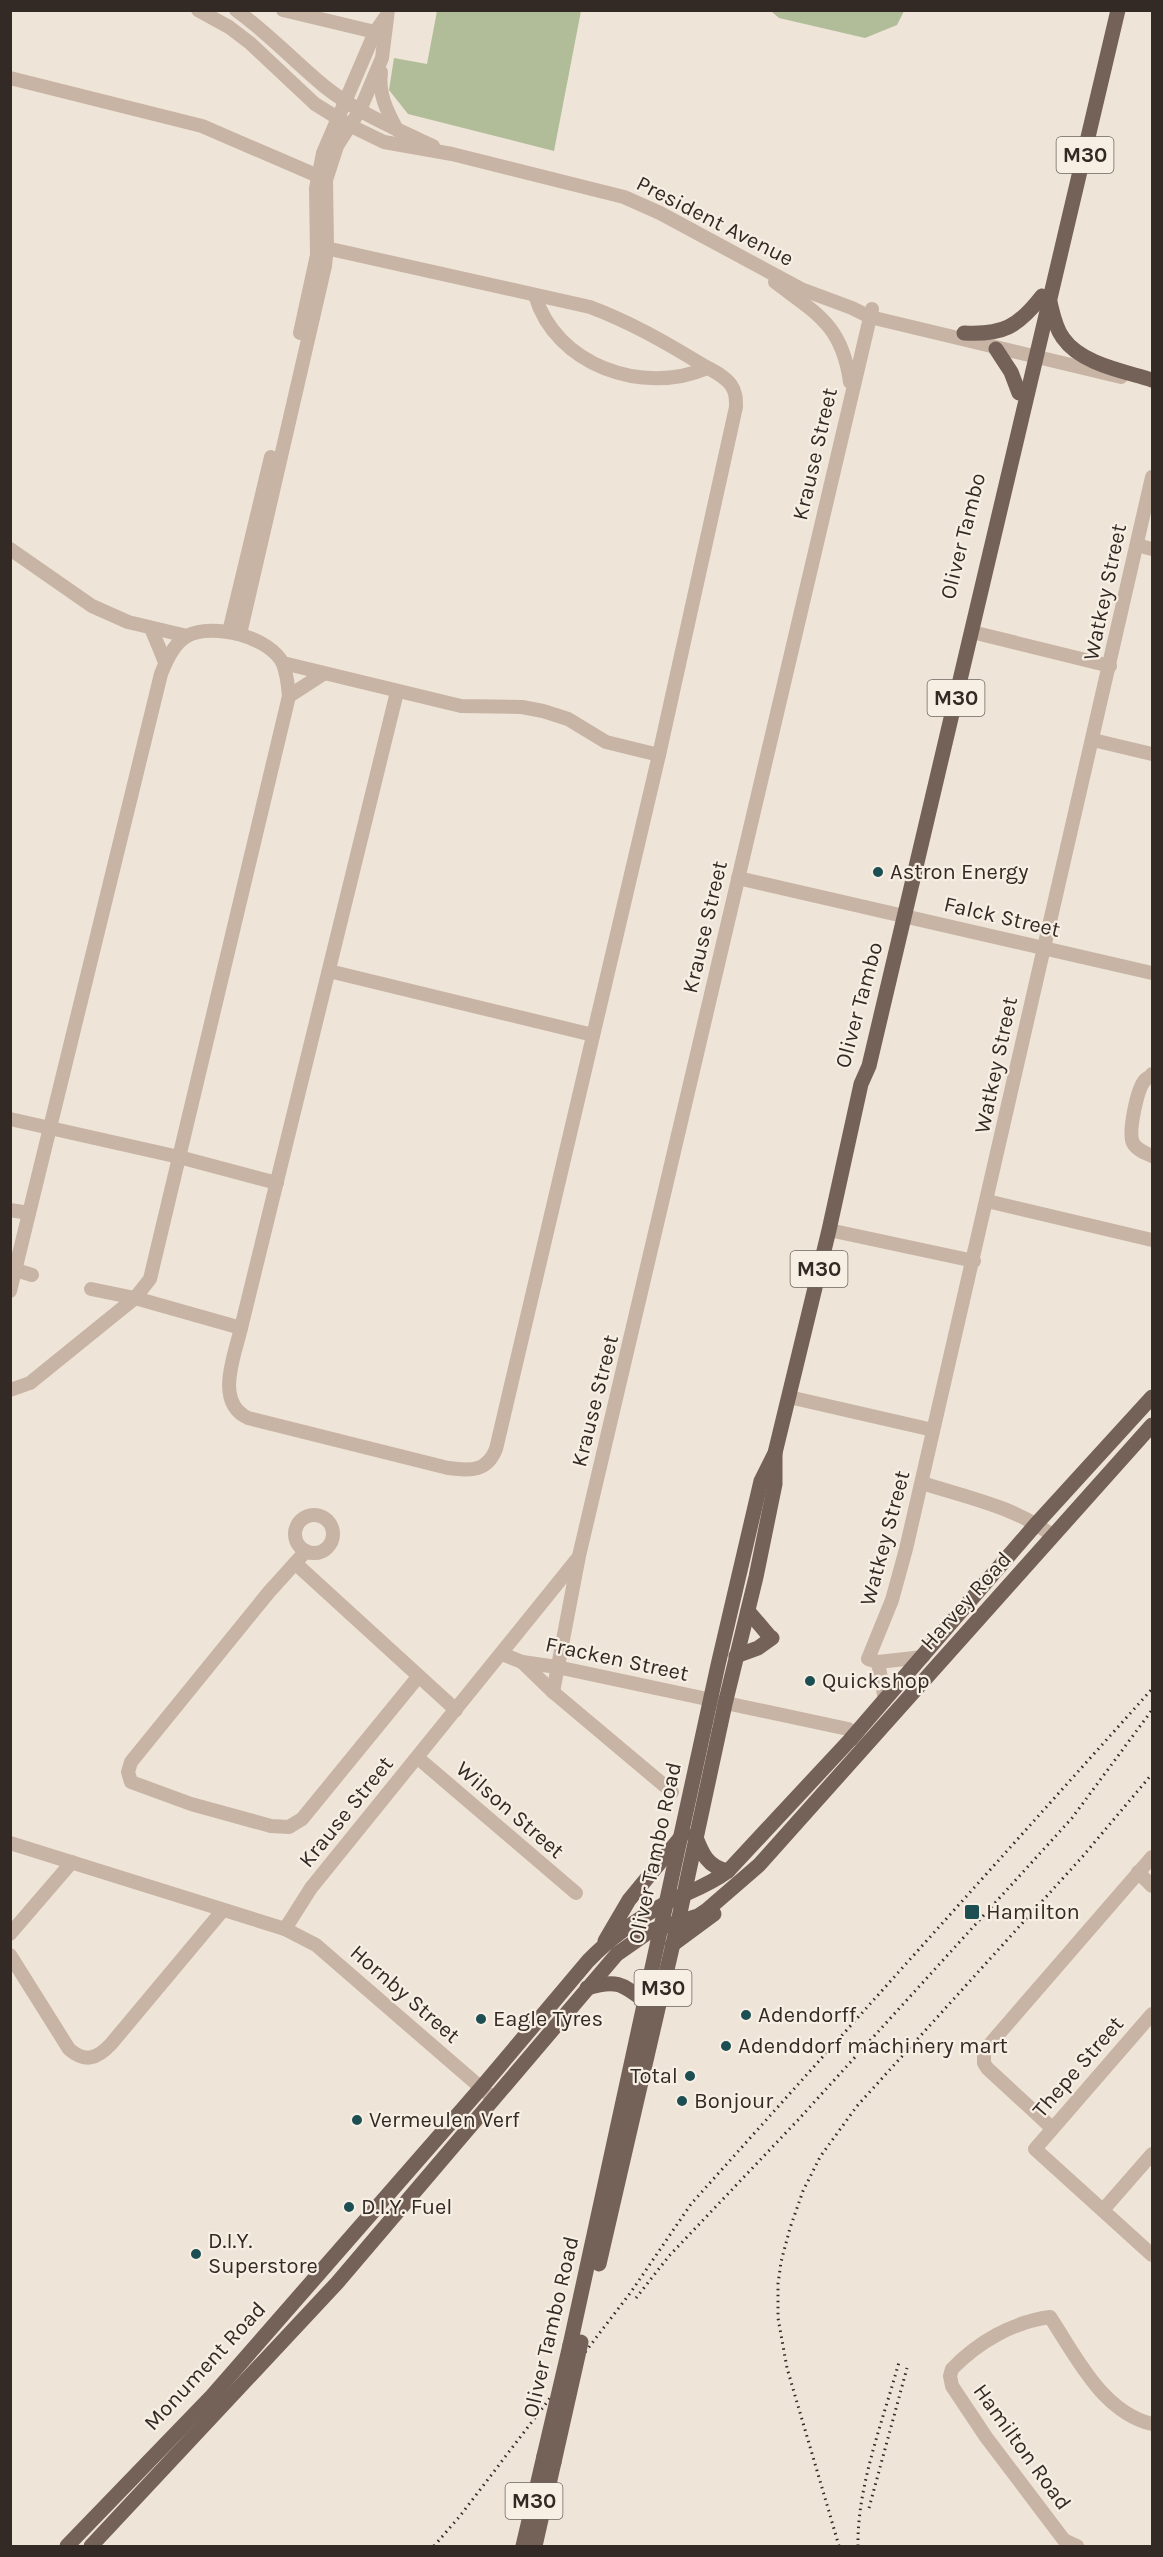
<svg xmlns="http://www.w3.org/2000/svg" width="1163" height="2557" font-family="Karla,sans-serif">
  <rect width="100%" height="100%" fill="#efe4d8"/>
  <g fill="#b1bd99">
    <path d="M437,11H581L554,151L408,114L389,90L394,58L427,64Z"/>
    <path d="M771,11H904L897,25L865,38L779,18Z"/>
  </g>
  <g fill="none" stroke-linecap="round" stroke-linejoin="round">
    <g stroke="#c7b4a5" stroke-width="14">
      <path d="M198,10L229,27L250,43L315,104L349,125L384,142L452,154L624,197L660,213L801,289L852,308L870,317L1121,377"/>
      <path d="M236,10C268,33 294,61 324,86C356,112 396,129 433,146"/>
      <path d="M283,10L375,32"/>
      <path d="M381,72C378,94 387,111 397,130"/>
      <path d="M10,78L202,126L325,179"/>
      <path d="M317,246L590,307C630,322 665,342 701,364C711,370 724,375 731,385C736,392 736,399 736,407L659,755L496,1449C487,1472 470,1471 448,1468L248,1418C214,1402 235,1355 241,1328L397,692"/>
      <path d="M775,282C817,314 842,325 850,382"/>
      <path d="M535,295C555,365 643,396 707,368"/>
      <path d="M300,333L317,255L316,188L323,153L375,32L387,15"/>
      <path d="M1137,545L1152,549"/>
      <path d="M10,549L92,606L128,622L187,636"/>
      <path d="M151,628L165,662"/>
      <path d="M229,632L271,457"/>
      <path d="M972,632L1110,666"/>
      <path d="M240,634L325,266L327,246L326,180L337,146L360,110L382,58L388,10"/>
      <path d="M283,663L461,706L522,707L543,711L568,719L606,742L659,755"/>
      <path d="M289,696L323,674"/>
      <path d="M1093,740L1152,754"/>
      <path d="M738,878L1152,973"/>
      <path d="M329,971L593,1035"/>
      <path d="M1152,1074C1152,1075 1146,1079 1145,1080C1137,1089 1128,1132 1133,1143C1137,1150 1145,1153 1152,1156"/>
      <path d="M10,1119L179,1157L277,1183"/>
      <path d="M987,1201L1152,1240"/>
      <path d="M10,1210L29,1213"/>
      <path d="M829,1230L974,1261"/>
      <path d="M16,1270L32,1275"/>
      <path d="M91,1289L135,1298L241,1328"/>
      <path d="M10,1291L161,674C166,661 174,643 187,636C212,622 271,637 283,664C287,674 288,686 289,696L150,1279L135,1298L30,1383L10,1390"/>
      <path d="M789,1397L933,1430"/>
      <path d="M922,1483C966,1497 1016,1507 1053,1536"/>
      <circle cx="314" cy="1534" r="19"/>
      <path d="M306,1551L269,1592L131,1762L128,1772L131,1782L191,1804L271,1826L289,1827L302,1819L418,1677"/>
      <path d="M295,1563L456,1710"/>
      <path d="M502,1654L522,1662L557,1667L848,1729L856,1734L860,1741"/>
      <path d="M923,1657L878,1662L868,1659L892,1600L906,1549L1152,477"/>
      <path d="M522,1662L553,1692L672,1792"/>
      <path d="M878,1662L885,1700"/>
      <path d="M553,1692L579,1556L872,309"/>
      <path d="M418,1758L576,1893"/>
      <path d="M10,1843L285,1929L316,1945L494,2099"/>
      <path d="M1138,1872L1152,1886"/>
      <path d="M285,1929L311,1888L578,1558"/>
      <path d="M10,1934L72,1862"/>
      <path d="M10,1955L69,2049C85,2063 97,2059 111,2044L223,1910"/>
      <path d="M1152,2014L1035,2149L1152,2255"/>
      <path d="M1052,2128L987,2068L984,2063V2051L1152,1857"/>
      <path d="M1103,2210L1152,2154"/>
      <path d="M1077,2546L1064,2540L986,2437L952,2386L950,2376L952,2369C978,2342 1013,2322 1050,2317C1076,2356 1102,2412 1152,2424"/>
    </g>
    <g stroke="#746157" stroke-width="15">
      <path d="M1050,302C1053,314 1055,327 1063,338C1081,364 1124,371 1152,380"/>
      <path d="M964,333C1003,335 1018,327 1042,296"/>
      <path d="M996,349L1011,372L1019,393"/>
      <path d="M748,1611L771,1638"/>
      <path d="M736,1656L758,1648L772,1638"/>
      <path d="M695,1835C702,1853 707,1867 728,1871"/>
      <path d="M605,1941L629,1900L681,1837"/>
      <path d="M672,1945L714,1914"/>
      <path d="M587,1988C617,1979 622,1984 646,2002"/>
      <path d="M599,2264L678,1922L725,1704L756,1577L775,1484V1453"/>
      <path d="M570,2345L718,1665L761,1481L775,1453L829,1230L861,1084L869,1066L1118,10"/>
      <path d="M67,2546L212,2396L481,2088L588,1961C611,1937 637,1919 666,1903C688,1892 708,1886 728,1871L850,1740L1037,1523L1152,1397"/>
      <path d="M91,2546L337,2283L617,1954L650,1931L698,1916L707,1910L759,1865L1152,1425"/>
      <path d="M523,2546L544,2456"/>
      <path d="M535,2546L554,2462"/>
    </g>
    <g stroke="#332a26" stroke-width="3" stroke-dasharray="1.5 4.5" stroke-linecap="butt">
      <path d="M636,2298L669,2256L798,2120L1072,1818L1152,1710"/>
      <path d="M869,2508L907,2368"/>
      <path d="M434,2546L460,2516L631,2292L691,2204L1152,1689"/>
      <path d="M839,2546L787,2368L778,2318V2284L781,2262L790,2228L803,2191L820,2157L857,2106L1083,1856L1152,1774"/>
      <path d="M858,2546C857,2486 883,2421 899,2362"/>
    </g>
    <g stroke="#746157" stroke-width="15">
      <path d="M544,2456L570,2345"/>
      <path d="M554,2462L581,2342"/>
    </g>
  </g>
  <g fill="#1d4e52" stroke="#f8efe4" stroke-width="2">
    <circle cx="878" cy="872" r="6"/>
    <circle cx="810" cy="1681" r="6"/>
    <rect x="964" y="1904" width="16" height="16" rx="3"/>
    <circle cx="746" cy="2015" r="6"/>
    <circle cx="481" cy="2019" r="6"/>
    <circle cx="726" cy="2046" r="6"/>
    <circle cx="690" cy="2076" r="6"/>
    <circle cx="682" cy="2101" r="6"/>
    <circle cx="357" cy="2120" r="6"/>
    <circle cx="349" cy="2207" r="6"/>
    <circle cx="196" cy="2254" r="6"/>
  </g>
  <g text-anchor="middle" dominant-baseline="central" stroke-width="4.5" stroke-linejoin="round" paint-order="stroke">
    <g fill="#f8efe4" stroke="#6e655f" stroke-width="1.5">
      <rect x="1056.5" y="137" width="57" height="36" rx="4.5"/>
      <rect x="927.5" y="680" width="57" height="36" rx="4.5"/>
      <rect x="790.5" y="1251" width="57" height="36" rx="4.5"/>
      <rect x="634.5" y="1970" width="57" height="36" rx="4.5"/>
      <rect x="505.5" y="2483" width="57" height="36" rx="4.5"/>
    </g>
    <g font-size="21" font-weight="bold" fill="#332a26">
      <text x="1085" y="155">M30</text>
      <text x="956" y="698">M30</text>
      <text x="819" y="1269">M30</text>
      <text x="663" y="1988">M30</text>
      <text x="534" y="2501">M30</text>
    </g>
    <g font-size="22" fill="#332a26" stroke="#f8efe4">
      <text transform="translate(715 221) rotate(27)">President Avenue</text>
      <text transform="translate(815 454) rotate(-77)">Krause Street</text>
      <text transform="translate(963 536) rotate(-76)">Oliver Tambo</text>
      <text transform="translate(1105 592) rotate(-78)">Watkey Street</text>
      <text transform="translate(1002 917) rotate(13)">Falck Street</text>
      <text transform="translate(705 927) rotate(-77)">Krause Street</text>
      <text transform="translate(859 1005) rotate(-75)">Oliver Tambo</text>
      <text transform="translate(996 1065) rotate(-78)">Watkey Street</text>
      <text transform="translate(595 1401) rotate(-76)">Krause Street</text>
      <text transform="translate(885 1538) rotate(-75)">Watkey Street</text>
      <text transform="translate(966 1601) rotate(-48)">Harvey Road</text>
      <text transform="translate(617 1659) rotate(12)">Fracken Street</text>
      <text transform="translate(510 1810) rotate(41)">Wilson Street</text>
      <text transform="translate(346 1812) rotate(-51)">Krause Street</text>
      <text transform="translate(655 1853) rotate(-78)">Oliver Tambo Road</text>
      <text transform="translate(405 1994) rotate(41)">Hornby Street</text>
      <text transform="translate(1078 2067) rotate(-49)">Thepe Street</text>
      <text transform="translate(551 2327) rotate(-77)">Oliver Tambo Road</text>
      <text transform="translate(205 2366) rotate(-47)">Monument Road</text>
      <text transform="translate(1022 2447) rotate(54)">Hamilton Road</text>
    </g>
    <g font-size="22" fill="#332a26" stroke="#f8efe4" text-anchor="start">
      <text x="890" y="872">Astron Energy</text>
      <text x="822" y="1681">Quickshop</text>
      <text x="986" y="1912">Hamilton</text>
      <text x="758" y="2015">Adendorff</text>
      <text x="493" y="2019">Eagle Tyres</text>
      <text x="738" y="2046">Adenddorf machinery mart</text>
      <text x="678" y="2076" text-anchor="end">Total</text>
      <text x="694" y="2101">Bonjour</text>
      <text x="369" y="2120">Vermeulen Verf</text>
      <text x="361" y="2207">D.I.Y. Fuel</text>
      <text x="208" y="2241">D.I.Y.<tspan x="208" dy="25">Superstore</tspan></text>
    </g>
  </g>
  <rect width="1163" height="2557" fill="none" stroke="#332a26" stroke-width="24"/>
</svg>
